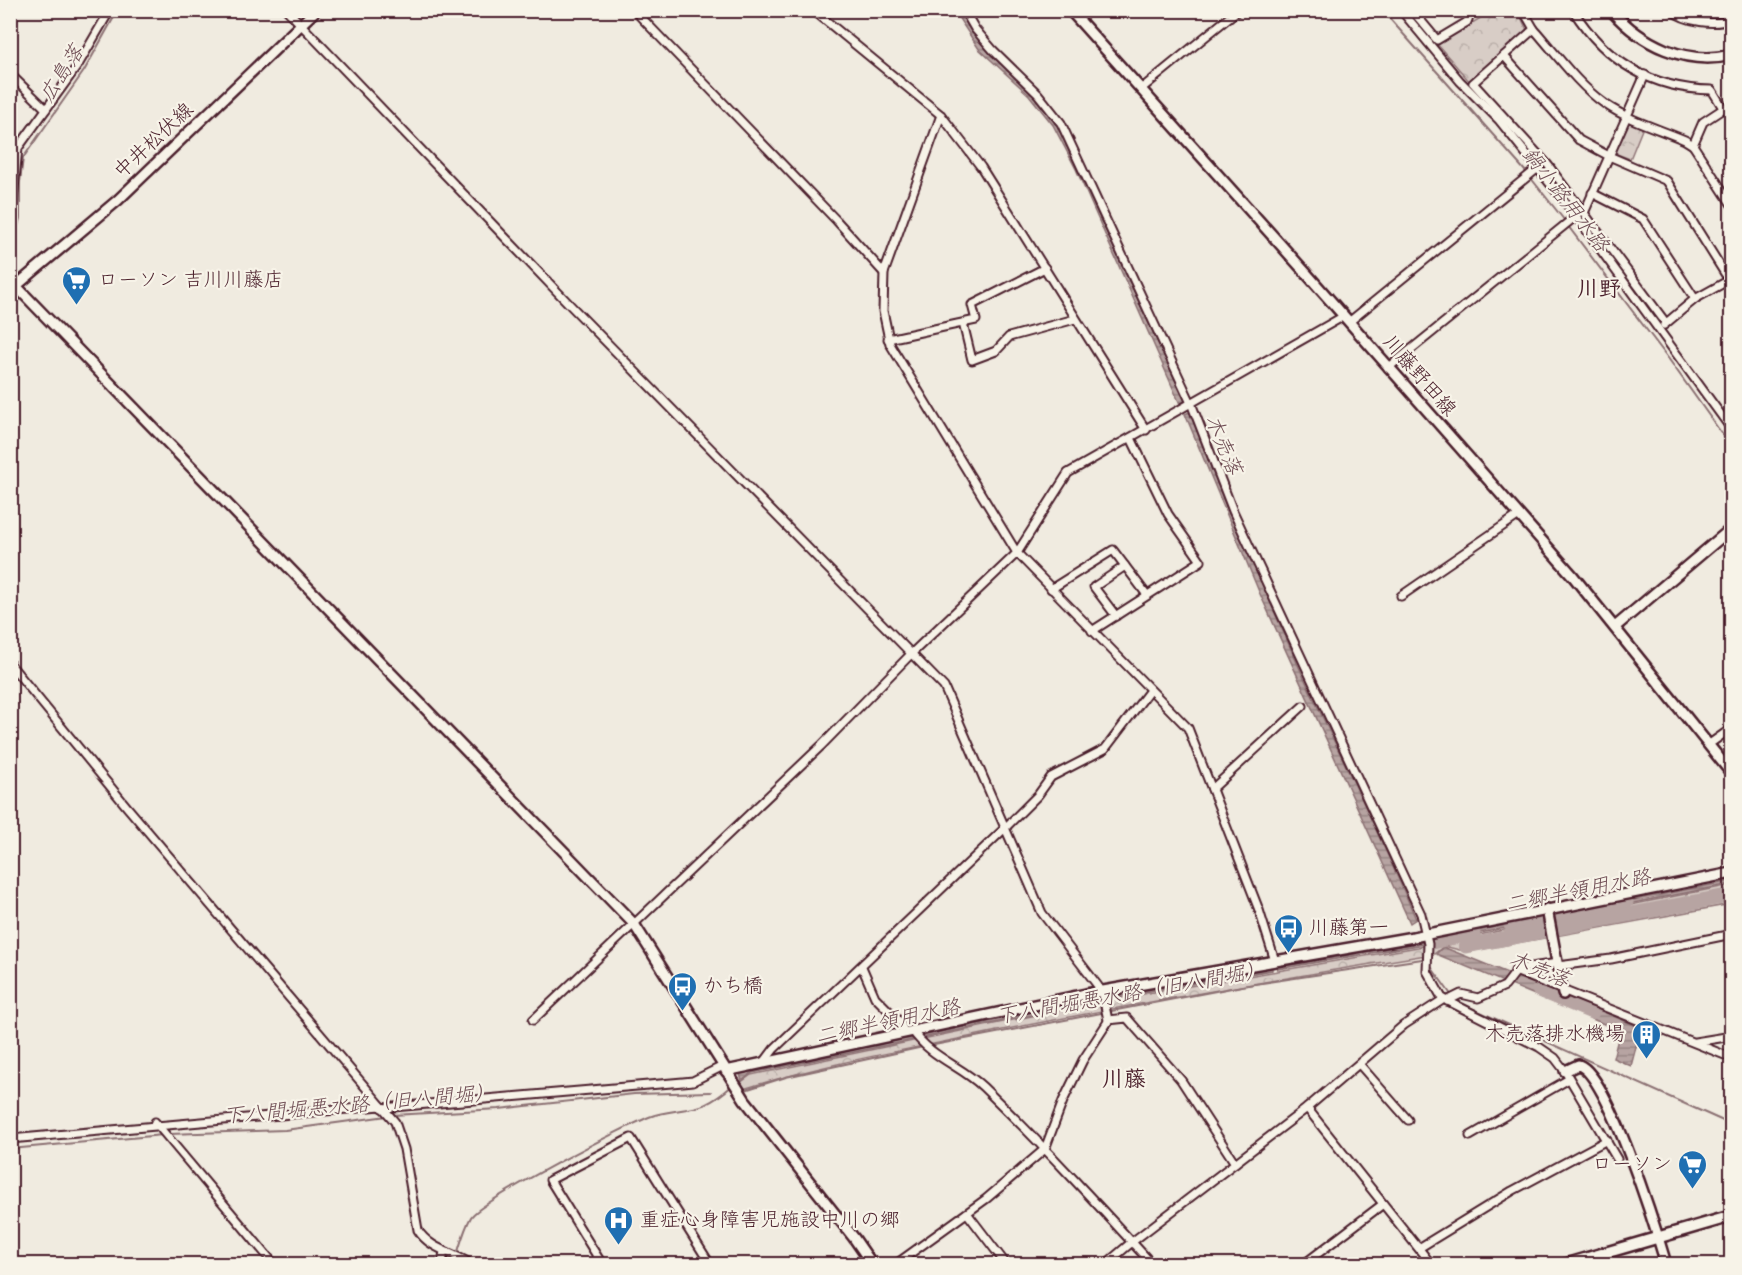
<svg xmlns="http://www.w3.org/2000/svg" width="1742" height="1275" font-family="Mynerve,'Klee One',sans-serif">
  <defs>
    <pattern id="park-crowns" width="20" height="18" patternUnits="userSpaceOnUse" patternTransform="scale(1.5)"><rect width="20" height="18" fill="#d8cdc6"/><path d="M2 6a3 3 0 1 1 6 0M12 15a3 3 0 1 1 6 0" fill="none" stroke="#bbb0aa"/></pattern>
    <pattern id="water-rules" width="6" height="5" patternUnits="userSpaceOnUse" patternTransform="scale(1.5)"><rect width="6" height="5" fill="#b7a4a2"/><path d="M0 2.5h6" fill="none" stroke="#978584"/></pattern>
  </defs>
  <rect width="100%" height="100%" fill="#f0ebe0"/>
  <filter id="ink" filterUnits="userSpaceOnUse"><feTurbulence type="fractalNoise" baseFrequency=".0167" numOctaves="2"/><feDisplacementMap in="SourceGraphic" scale="12" xChannelSelector="R" yChannelSelector="G"/><feConvolveMatrix kernelMatrix="1 2 1 2 8 2 1 2 1" color-interpolation-filters="sRGB"/></filter>
  <g filter="url(#ink)">
    <g fill="url(#park-crowns)" stroke="#917678" stroke-width="1.5">
      <path d="M1492,11H1518L1527,30L1470,82L1437,44Z"/>
      <path d="M1631,122L1643,127L1630,159L1617,154L1616,149L1627,123Z"/>
      <path d="M1731,885V904L1467,952L1444,946L1434,954L1420,956C1272,980 1125,1005 978,1035C899,1051 820,1065 743,1089L740,1083L751,1075L1108,1000L1418,947Z"/>
    </g>
    <g fill="url(#water-rules)" stroke="#8b6f72" stroke-width="1.5">
      <path d="M954,11H959L988,51L1033,94L1057,124L1185,401L1180,404L1076,169L1053,125L1029,95L979,49Z"/>
      <path d="M1190,412C1224,498 1261,583 1299,667C1338,751 1380,834 1416,919L1410,923L1260,594L1185,414Z"/>
      <path d="M1731,881V884L1607,908V905Z"/>
      <path d="M1530,919L1531,923L1454,938V936Z"/>
      <path d="M1424,942V944L1277,969V967Z"/>
      <path d="M1443,947L1557,993L1559,1005L1436,954Z"/>
      <path d="M1272,967V970L1110,998L1145,989Z"/>
      <path d="M1099,998L1100,1001L922,1038V1036Z"/>
      <path d="M1576,1000L1641,1028L1631,1066L1613,1058L1620,1031L1574,1011L1573,1002Z"/>
      <path d="M911,1037L913,1040L752,1073L742,1081L740,1074L751,1071Z"/>
    </g>
    <g fill="none" stroke-linecap="round" stroke-linejoin="round">
      <g stroke="#8b6f72" stroke-width="2">
        <path d="M1382,10L1526,172L1565,221"/>
        <path d="M1568,226L1668,358L1732,448"/>
        <path d="M10,257L20,218V182L23,158L84,71L118,10"/>
        <path d="M1429,964L1452,996"/>
        <path d="M1458,1002L1732,1125"/>
        <path d="M929,1046L1242,986L1422,959L1425,961"/>
        <path d="M745,1090L786,1077L923,1047"/>
        <path d="M393,1115L499,1109L634,1094L711,1092"/>
        <path d="M169,1134L285,1130L387,1116"/>
        <path d="M10,1149L163,1135"/>
        <path d="M697,1249L706,1264"/>
        <path d="M454,1264C459,1250 463,1231 471,1217C480,1202 633,1121 655,1115C694,1105 699,1115 733,1085"/>
      </g>
      <g stroke="#b7a4a2" stroke-width="15">
        <path d="M1511,925L1626,902"/>
        <path d="M1558,928L1732,895"/>
        <path d="M1432,942L1473,933"/>
        <path d="M1466,946L1544,931"/>
        <path d="M1539,990L1592,1012"/>
      </g>
      <defs>
        <g id="street">
          <path d="M287,10L572,307L944,687L1042,913L1098,986L1099,992"/>
          <path d="M634,10L837,221L884,273"/>
          <path d="M813,10L941,115L981,167L1146,430"/>
          <path d="M964,10L975,29L993,50L1038,94L1061,123L1191,403L1233,511L1421,914L1428,944L1427,971L1442,998L1539,1047L1555,1058L1565,1071L1617,1159"/>
          <path d="M1401,10L1460,81L1499,120L1576,216L1732,430"/>
          <path d="M1412,10L1437,40L1467,22L1469,17L1467,10"/>
          <path d="M1523,10L1534,29"/>
          <path d="M1573,10C1605,61 1651,89 1712,90L1723,108"/>
          <path d="M1671,10C1686,22 1714,26 1732,19"/>
          <path d="M1504,56L1579,140L1609,156L1667,181L1729,280"/>
          <path d="M10,74L46,109"/>
          <path d="M1645,75C1625,121 1604,167 1584,213L1548,165L1473,83L1534,29C1556,54 1578,85 1605,104C1628,120 1659,129 1685,140L1693,145L1703,122L1732,103"/>
          <path d="M1141,89L1238,10"/>
          <path d="M941,115L884,273L883,311L890,344L1017,553L1188,728L1259,910L1275,961"/>
          <path d="M1693,145L1732,205"/>
          <path d="M1592,193L1643,219L1695,299"/>
          <path d="M1584,213L1666,323"/>
          <path d="M10,231L18,148L78,65L110,10"/>
          <path d="M1349,322L1538,168"/>
          <path d="M963,323L972,360L996,351L1009,337L1075,319"/>
          <path d="M1664,325L1695,299L1731,279"/>
          <path d="M888,339L976,320L972,305L1045,268"/>
          <path d="M1388,368L1576,216"/>
          <path d="M1051,589L1113,550L1147,595"/>
          <path d="M1401,596L1519,515"/>
          <path d="M1116,616L1094,587L1125,566"/>
          <path d="M1092,631L1201,561L1168,514L1131,438"/>
          <path d="M10,664L127,807L395,1122L404,1149L418,1230C429,1249 455,1253 471,1264"/>
          <path d="M1708,745L1732,728"/>
          <path d="M1212,789L1303,706"/>
          <path d="M1558,966L1611,959L1732,934"/>
          <path d="M862,967L875,997L901,1023L904,1032"/>
          <path d="M1515,971L1732,1058"/>
          <path d="M1102,992L1108,1020L1127,1018L1181,1080L1235,1163"/>
          <path d="M1447,1001L1461,994L1478,998L1505,986L1518,969L1558,963"/>
          <path d="M533,1020L821,746L911,654L1017,553L1068,473L1344,316"/>
          <path d="M912,1030C931,1058 960,1065 983,1087C1042,1144 1097,1204 1152,1264"/>
          <path d="M1695,1042L1732,1036"/>
          <path d="M765,1061L774,1049L1005,828L1038,795L1051,777L1105,749L1150,690"/>
          <path d="M1360,1065L1408,1120"/>
          <path d="M382,1108L683,1082L693,1081L723,1066"/>
          <path d="M1307,1108L1431,1264"/>
          <path d="M155,1122L274,1264"/>
          <path d="M1470,1136L1569,1079"/>
          <path d="M10,1139L381,1106"/>
          <path d="M967,1213L1006,1264"/>
          <path d="M1419,1248L1512,1191L1607,1140"/>
          <path d="M442,1264L444,1251"/>
          <path d="M602,1264L550,1180L631,1138L710,1264"/>
          <path d="M896,1264L986,1199L1045,1149L1063,1101L1083,1060L1109,1020"/>
          <path d="M1106,1264L1132,1242L1307,1108L1404,1025L1444,999"/>
          <path d="M1304,1264L1383,1204"/>
        </g>
        <g id="secondary">
          <path d="M1070,10L1306,273L1573,576L1732,774"/>
          <path d="M1611,10C1641,44 1685,66 1732,55"/>
          <path d="M16,286L634,924L745,1100L854,1238L872,1264"/>
          <path d="M10,291L118,200L316,10"/>
          <path d="M1615,627L1732,528"/>
          <path d="M1547,909L1563,994"/>
          <path d="M726,1071L1086,994L1413,937L1732,873"/>
          <path d="M1565,1071L1578,1065C1607,1070 1657,1233 1666,1264"/>
        </g>
        <path id="primary" d="M1567,1264L1732,1216"/>
      </defs>
      <use href="#street" stroke="#4a1f2b" stroke-width="11"/>
      <use href="#secondary" stroke="#4a1f2b" stroke-width="14"/>
      <use href="#primary" stroke="#4a1f2b" stroke-width="15"/>
      <use href="#street" stroke="#f7f3e8" stroke-width="7"/>
      <use href="#secondary" stroke="#f7f3e8" stroke-width="9"/>
      <use href="#primary" stroke="#f7f3e8" stroke-width="10"/>
    </g>
  </g>
  <defs>
    <symbol id="supermarket-pin" viewBox="-11 -11 22 30"><path d="M0 17L-7.5 6A9.5 9.5 0 1 1 7.5 6Z" fill="#1f6fb2" stroke="#f7f3e8"/><path d="M-6-5.5h2.5l.6 2H6L4.5 2H-2.5L-4.4-4H-6ZM-1.5 3.2a1.3 1.3 0 1 0 .1 0ZM3 3.2a1.3 1.3 0 1 0 .1 0Z" fill="#fff"/></symbol>
    <symbol id="bus-pin" viewBox="-11 -11 22 30"><path d="M0 17L-7.5 6A9.5 9.5 0 1 1 7.5 6Z" fill="#1f6fb2" stroke="#f7f3e8"/><path d="M-5-6H5V4H4V6H2V4H-2V6H-4V4H-5ZM-3.5-4V0h7V-4ZM-3.5 1.2v1.5H-2V1.2ZM2 1.2v1.5H3.5V1.2Z" fill="#fff"/></symbol>
    <symbol id="building-pin" viewBox="-11 -11 22 30"><path d="M0 17L-7.5 6A9.5 9.5 0 1 1 7.5 6Z" fill="#1f6fb2" stroke="#f7f3e8"/><path d="M-4-6H4V6H1V3H-1V6H-4ZM-2.5-4.3h1.7v1.8h-1.7ZM.8-4.3h1.7v1.8H.8ZM-2.5-1h1.7V.8h-1.7ZM.8-1h1.7V.8H.8Z" fill="#fff"/></symbol>
    <symbol id="hospital-pin" viewBox="-11 -11 22 30"><path d="M0 17L-7.5 6A9.5 9.5 0 1 1 7.5 6Z" fill="#1f6fb2" stroke="#f7f3e8"/><path d="M-5-5h3v3.5h4V-5h3V5h-3V1.5h-4V5h-3Z" fill="#fff"/></symbol>
  </defs>
  <g fill-rule="evenodd">
    <use href="#supermarket-pin" x="60" y="264" width="33" height="45"/>
    <use href="#bus-pin" x="1272" y="912" width="33" height="45"/>
    <use href="#bus-pin" x="666" y="970" width="33" height="45"/>
    <use href="#building-pin" x="1630" y="1018" width="33" height="45"/>
    <use href="#supermarket-pin" x="1676" y="1148" width="33" height="45"/>
    <use href="#hospital-pin" x="602" y="1204" width="33" height="45"/>
  </g>
  <g text-anchor="middle" dominant-baseline="central" stroke-width="4.5" stroke-linejoin="round" paint-order="stroke">
    <g font-size="20" fill="#4a1f2b" stroke="#f7f3e8">
      <text transform="translate(154 141) rotate(-43)">中井松伏線</text>
      <text transform="translate(1419 376) rotate(49)">川藤野田線</text>
    </g>
    <g font-size="20" fill="#4a1f2b" stroke="#f7f3e8" text-anchor="start">
      <text x="98" y="280">ローソン 吉川川藤店</text>
      <text x="1309" y="928">川藤第一</text>
      <text x="703" y="986">かち橋</text>
      <text x="1625" y="1034" text-anchor="end">木売落排水機場</text>
      <text x="1672" y="1164" text-anchor="end">ローソン</text>
      <text x="640" y="1220">重症心身障害児施設中川の郷</text>
    </g>
    <g font-size="21" font-style="italic" fill="#704e55" stroke="#f7f3e8">
      <text transform="translate(62 74) rotate(-57)">広島落</text>
      <text transform="translate(1565 200) rotate(52)">鍋小路用水路</text>
      <text transform="translate(1223 445) rotate(67)">木売落</text>
      <text transform="translate(1578 891) rotate(-11)">二郷半領用水路</text>
      <text transform="translate(1539 970) rotate(22)">木売落</text>
      <text transform="translate(1131 994) rotate(-10)">下八間堀悪水路（旧八間堀）</text>
      <text transform="translate(888 1022) rotate(-12)">二郷半領用水路</text>
      <text transform="translate(359 1105) rotate(-5)">下八間堀悪水路（旧八間堀）</text>
    </g>
    <g font-size="22" font-weight="bold" fill="#4a1f2b" stroke="#f7f3e8">
      <text x="1599" y="290">川野</text>
      <text x="1124" y="1080">川藤</text>
    </g>
  </g>
  <rect width="1742" height="1275" fill="none" stroke="#f7f3e8" stroke-width="36"/>
  <rect x="18" y="18" width="1706" height="1239" fill="none" stroke="#4a1f2b" stroke-width="2" filter="url(#ink)"/>
</svg>
